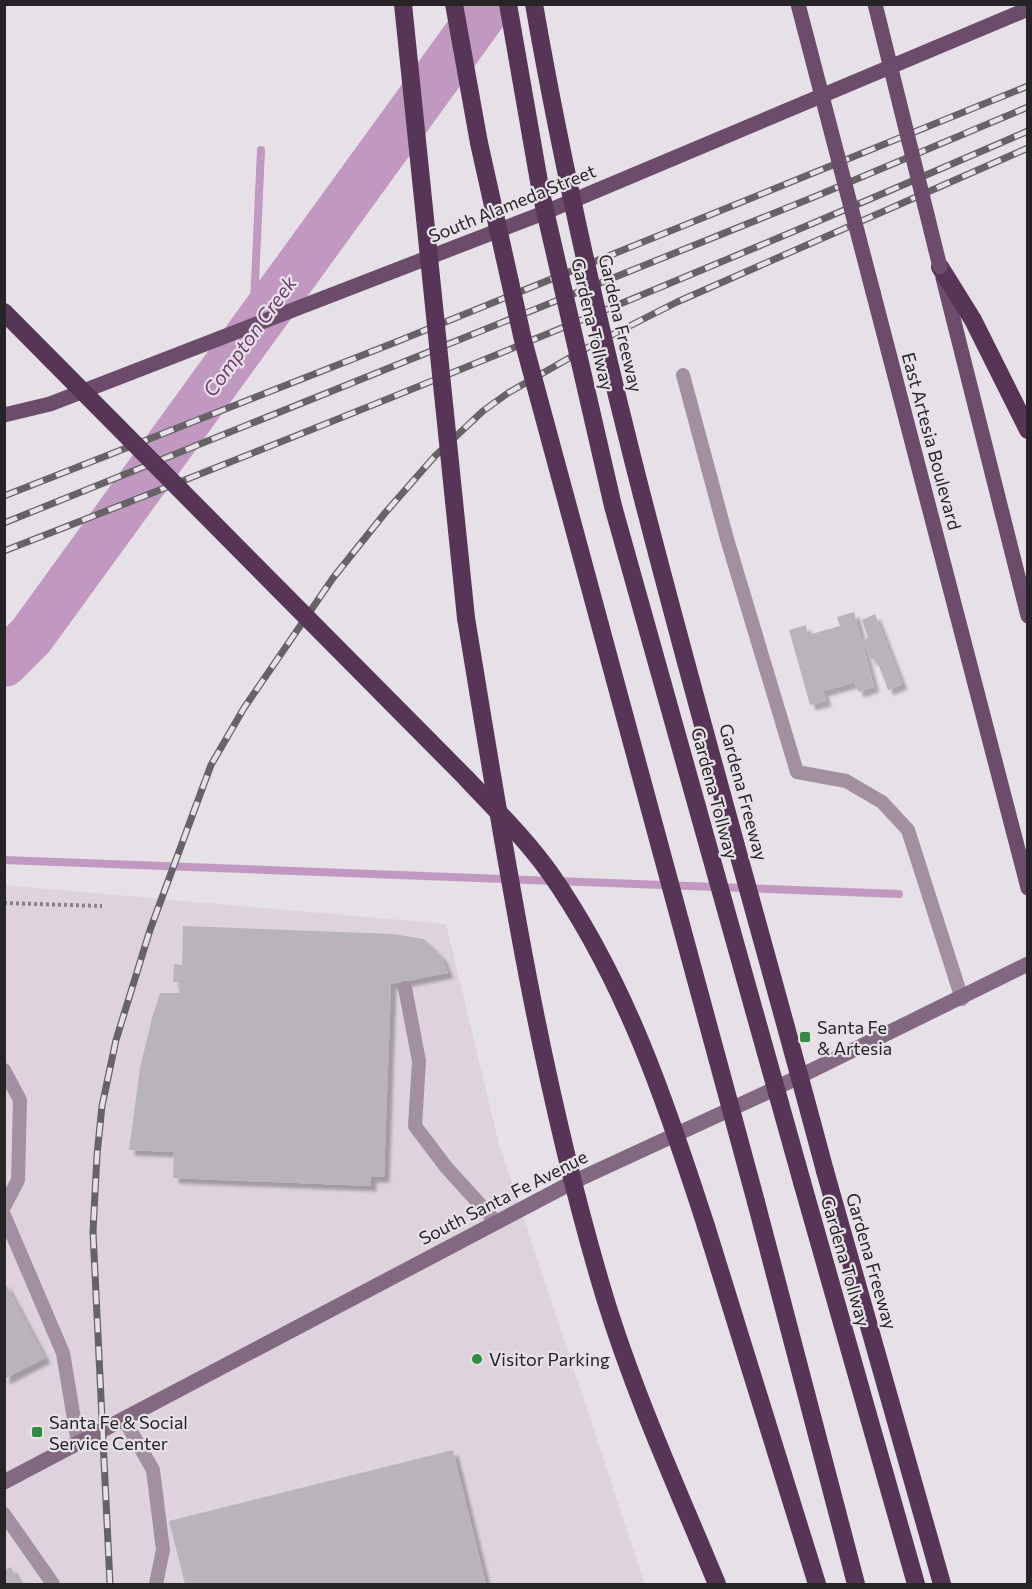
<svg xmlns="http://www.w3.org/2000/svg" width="1032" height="1589" font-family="Commissioner,sans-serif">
  <defs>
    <filter id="shadow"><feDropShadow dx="5.5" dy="5.5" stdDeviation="1.5" flood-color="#0004"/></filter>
  </defs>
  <rect width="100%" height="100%" fill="#e6e1e6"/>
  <path fill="#ded3dd" d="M4,885L446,924L499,1144L645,1584H5Z"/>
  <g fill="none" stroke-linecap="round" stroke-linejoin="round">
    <g stroke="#c198bf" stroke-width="8">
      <path d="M253,326L261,150"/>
      <path d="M4,860L899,894"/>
    </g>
    <path stroke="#c198bf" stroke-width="48" d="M4,663L31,636L490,4"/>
  </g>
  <g fill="#b9b4b9" filter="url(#shadow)">
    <path d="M854,612L874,687L858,692L855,682L823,691L826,701L810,705L789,630L806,625L808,635L840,626L837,617Z"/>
    <path d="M875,614L902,684L888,690L876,658L871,660L863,640L868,638L862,620Z"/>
    <path d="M183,926L393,934L424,939L441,956L448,973L391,984L384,1177H371V1186L173,1178L174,1152L129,1150L140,1068L152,1018L160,993H179L180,982H173L174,964L182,965Z"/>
    <path d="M4,1281L45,1358L4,1379Z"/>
    <path d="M453,1450L486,1584H185L169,1521Z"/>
    <path d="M11,1567L20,1584H4V1570Z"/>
  </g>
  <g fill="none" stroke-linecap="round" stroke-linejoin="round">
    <path stroke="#868386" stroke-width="4" stroke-dasharray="3 3" stroke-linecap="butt" d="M4,903L102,906"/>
    <g stroke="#a290a1" stroke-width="14">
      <path d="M683,375L727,539L797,772L846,781L882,802L908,830L962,999"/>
      <path d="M405,988L419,1061L415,1126L446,1167L496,1222"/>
      <path d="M4,1070L20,1100L18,1180L4,1207"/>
      <path d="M4,1215L63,1353L78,1443"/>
      <path d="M124,1419L153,1470L163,1550L156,1584"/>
      <path d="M4,1514L53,1584"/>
    </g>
    <path stroke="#826981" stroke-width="15" d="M4,1482L573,1182L772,1090L1028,964"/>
    <g stroke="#6b4d6b" stroke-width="15">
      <path d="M943,278L1028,616"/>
      <path d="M873,292L1028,888"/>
      <path d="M4,415L50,404L541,214L1028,9"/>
    </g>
    <g stroke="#573557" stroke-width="18">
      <path d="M940,267L973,320L1028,430"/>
      <path d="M466,618C504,846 538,1076 605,1298C635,1396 678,1490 717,1584"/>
      <path d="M825,1171L942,1584"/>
      <path d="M802,1182L916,1584"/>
      <path d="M756,1202L856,1584"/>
      <path d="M706,1226L817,1584"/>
    </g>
    <defs>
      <g id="rail">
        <path d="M4,496L396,342L1028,86"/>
        <path d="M4,523L814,197L1028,107"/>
        <path d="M4,551C348,417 690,278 1028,131"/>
        <path d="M110,1584L93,1232L97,1155L102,1106L116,1040L150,930L211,765L244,708L333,578L385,513L435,456L483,411L508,393L592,345L677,302L1028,148"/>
      </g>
    </defs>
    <use href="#rail" stroke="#666366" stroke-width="7"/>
    <use href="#rail" stroke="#e6e1e6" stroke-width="4.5" stroke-dasharray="14" stroke-linecap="butt"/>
    <g stroke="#6b4d6b" stroke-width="15">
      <path d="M798,4L873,292"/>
      <path d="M875,4L940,267"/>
    </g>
    <g stroke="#573557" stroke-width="18">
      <path d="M403,4L466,618"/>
      <path d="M454,4L479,143L523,340L756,1202"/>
      <path d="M508,4L541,193L613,506L802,1182"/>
      <path d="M534,4C603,400 722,784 825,1171"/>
      <path d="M4,312L465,777C494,808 525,838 550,873C625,980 666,1102 706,1226"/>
    </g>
  </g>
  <g fill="#2d8e42" stroke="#e6e1e6" stroke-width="2">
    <rect x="799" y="1031" width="12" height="12" rx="3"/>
    <circle cx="477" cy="1359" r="6"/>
    <rect x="31" y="1426" width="12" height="12" rx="3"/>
  </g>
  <g text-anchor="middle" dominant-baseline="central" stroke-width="4.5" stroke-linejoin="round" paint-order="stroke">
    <g font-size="18" fill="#262426" stroke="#e6e1e6">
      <text transform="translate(512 203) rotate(-22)">South Alameda Street</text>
      <text transform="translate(621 323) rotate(77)">Gardena Freeway</text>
      <text transform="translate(593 324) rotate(77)">Gardena Tollway</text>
      <text transform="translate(932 441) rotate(75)">East Artesia Boulevard</text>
      <text transform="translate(744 792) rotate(75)">Gardena Freeway</text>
      <text transform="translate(715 793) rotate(75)">Gardena Tollway</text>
      <text transform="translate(503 1197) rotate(-27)">South Santa Fe Avenue</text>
      <text transform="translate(846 1261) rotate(74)">Gardena Tollway</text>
      <text transform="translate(872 1261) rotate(74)">Gardena Freeway</text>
    </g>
    <g font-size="18" fill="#262426" stroke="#e6e1e6" text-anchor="start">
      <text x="817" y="1027">Santa Fe<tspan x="817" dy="21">&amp; Artesia</tspan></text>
      <text x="489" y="1359">Visitor Parking</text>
      <text x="49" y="1422">Santa Fe &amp; Social<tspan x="49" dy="21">Service Center</tspan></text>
    </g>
    <g font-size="20" font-style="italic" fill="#713d70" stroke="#e6e1e6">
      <text transform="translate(249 336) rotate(-54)">Compton Creek</text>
    </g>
  </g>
  <rect width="1032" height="1589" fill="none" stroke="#262426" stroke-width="12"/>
</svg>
